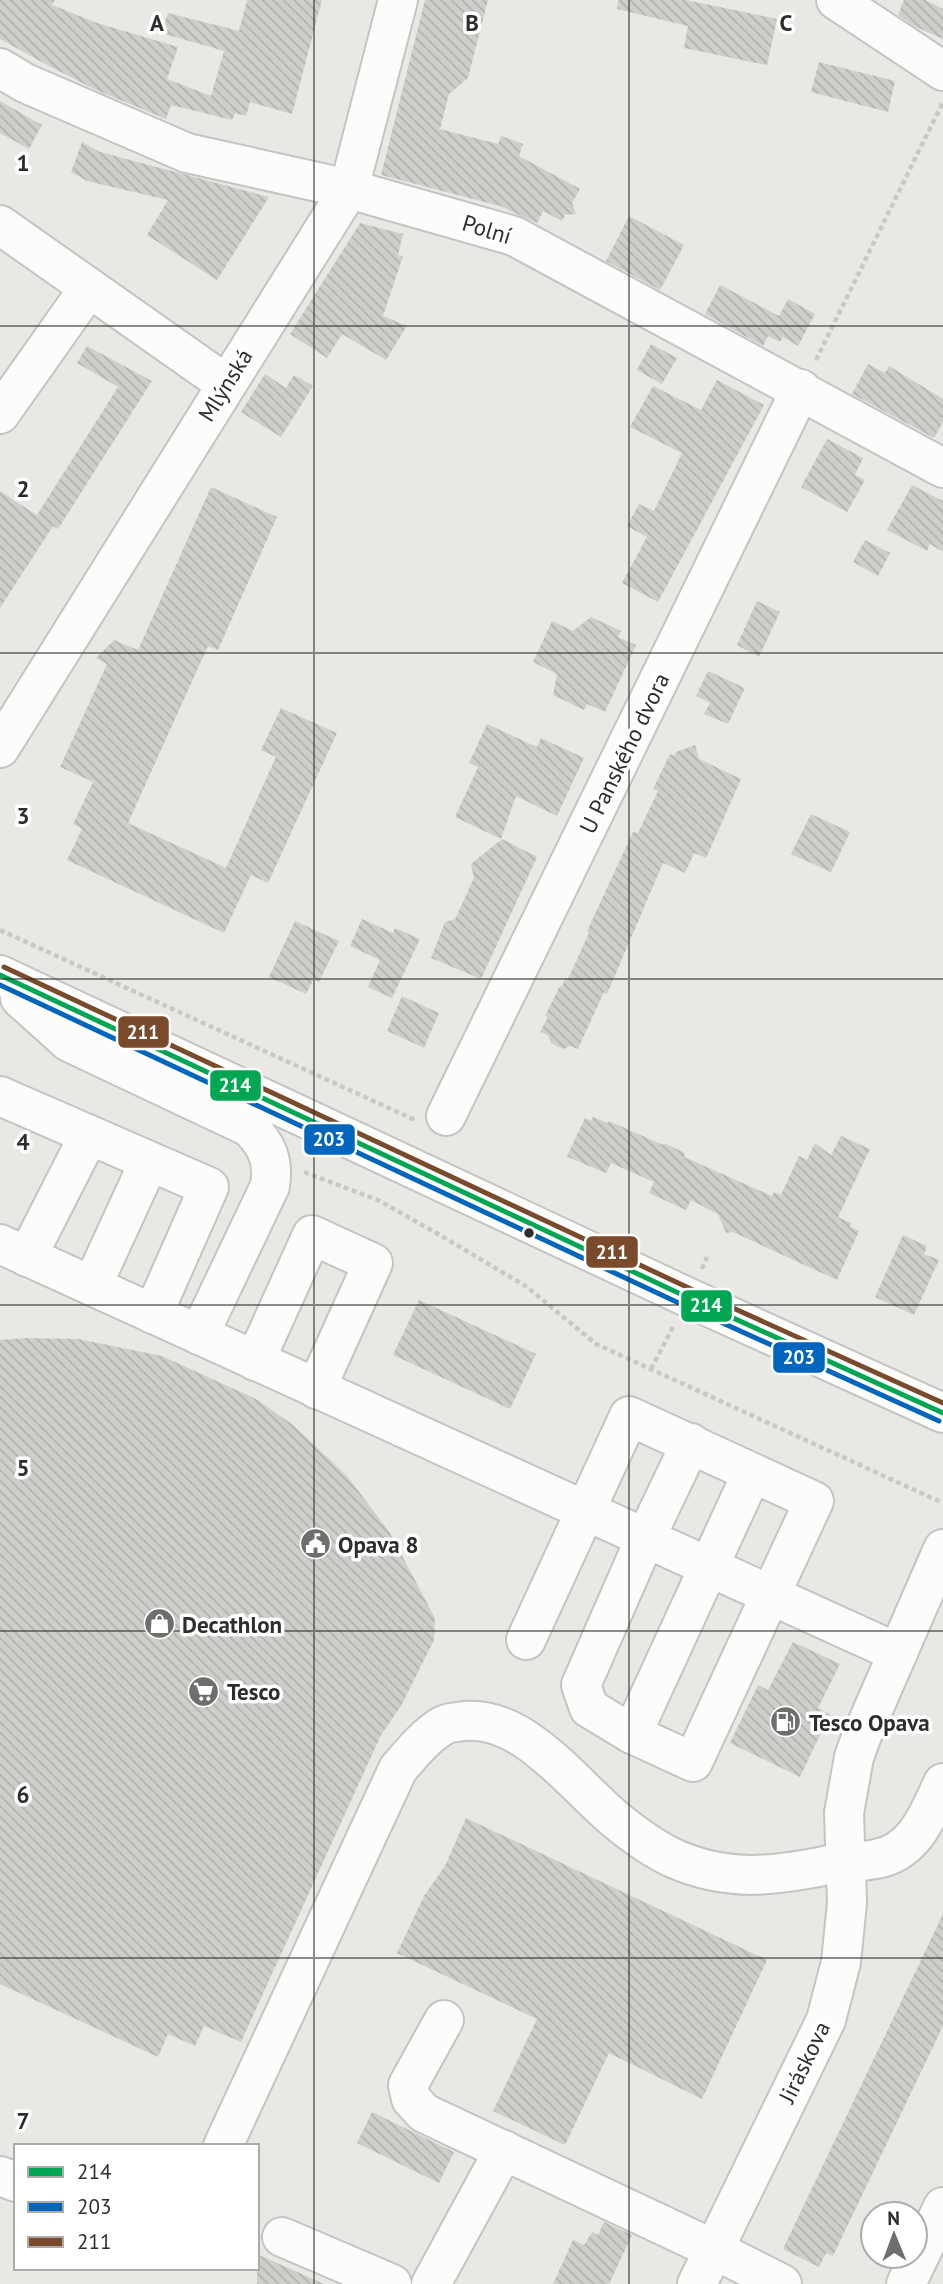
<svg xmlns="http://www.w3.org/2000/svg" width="943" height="2284" font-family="'PT Sans',sans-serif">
  <defs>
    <pattern id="building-back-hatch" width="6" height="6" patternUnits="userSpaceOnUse" patternTransform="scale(1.75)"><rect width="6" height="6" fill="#cfceca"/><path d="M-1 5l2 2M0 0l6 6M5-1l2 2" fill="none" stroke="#b2b1ae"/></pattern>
  </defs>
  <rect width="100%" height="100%" fill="#eae8e4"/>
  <g fill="url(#building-back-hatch)">
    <path d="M0,0H55L52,5L97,23L178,47L167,79L211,96L224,51L161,33L168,13L239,31L247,0H322L292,114L250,102L246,116L235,113L232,120L171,105L166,119L94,89L49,66L0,39Z"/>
    <path d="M425,0H488L468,78L449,94L440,129L498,144L501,136L523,144L519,156L580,189L572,203L576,214L565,215L562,221L543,211L537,223L500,206L381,175Z"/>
    <path d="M618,0H686L777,19L767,65L684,48L688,26L617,9Z"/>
    <path d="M904,0H925L943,9V39L914,26L898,15Z"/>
    <path d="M819,62L895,81L888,112L811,92Z"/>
    <path d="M0,101L42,125L29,149L0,133Z"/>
    <path d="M82,142L100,152L269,197L217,280L147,235L168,200L87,181L71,172Z"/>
    <path d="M629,216L684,245L660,290L606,261Z"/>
    <path d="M360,223L403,234L398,255L403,256L383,316L407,326L386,360L342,334L327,358L290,334Z"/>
    <path d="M720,285L779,316L788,299L815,314L798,346L783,337L780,342L768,336L763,346L705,314Z"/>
    <path d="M651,344L677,358L662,384L637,370Z"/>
    <path d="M87,346L152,381L58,529L53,526L0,608V491L44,520L37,515L118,387L77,363Z"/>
    <path d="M868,364L885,373L889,366L943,399V422L934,438L852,394Z"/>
    <path d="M265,374L286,388L294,375L313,386L281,437L241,412Z"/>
    <path d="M717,380L764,405L658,602L622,583L647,537L627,526L639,504L654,511L682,453L630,427L653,386L701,410Z"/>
    <path d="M827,439L863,458L855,475L865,480L847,512L801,487Z"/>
    <path d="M912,485L943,501V552L930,544L927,551L887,530Z"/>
    <path d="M211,487L277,517L218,650L208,646L128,823L226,868L276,757L261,750L281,708L337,733L268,883L251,875L224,933L67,860L82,829L73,824L93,782L60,767L107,664L96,658L114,640L138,650Z"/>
    <path d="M865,540L890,553L878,576L853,562Z"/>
    <path d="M757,601L780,612L759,657L737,645Z"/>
    <path d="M591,617L621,631L618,637L636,645L605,712L587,704L584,710L553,695L557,674L533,662L552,621L573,631Z"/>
    <path d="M708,671L745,688L728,724L704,714L710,703L696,696Z"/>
    <path d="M487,724L537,747L541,738L584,758L557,816L516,796L501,839L455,817L478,767L469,763Z"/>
    <path d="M695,745L699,759L741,779L716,836L706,858L694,853L685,873L663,863L607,994L604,992L578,1049L570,1046L563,1049L551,1043L548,1035L540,1032L548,1017L545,1016L560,986L562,987L565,978L568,979L589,933L587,931L633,832L638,833L658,791L653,789L670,754L674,756L676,752Z"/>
    <path d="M811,814L850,832L831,872L791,854Z"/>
    <path d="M502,839L537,857L481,979L431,958L445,922L455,919L474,878L471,864Z"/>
    <path d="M362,919L393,933L395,928L420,939L392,998L368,987L380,960L350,946Z"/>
    <path d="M295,921L339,941L319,982L313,980L306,994L269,977Z"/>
    <path d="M402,996L439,1013L424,1048L387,1031Z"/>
    <path d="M593,1117L608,1123L609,1121L663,1145L664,1143L685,1153L684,1157L772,1196L774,1192L781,1195L799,1156L807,1160L815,1143L831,1155L841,1136L870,1149L838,1217L851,1223L850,1227L859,1231L837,1280L733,1232L726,1233L718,1214L691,1200L686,1210L649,1193L654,1182L611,1163L606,1173L570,1158L567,1156L585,1118L591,1121Z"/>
    <path d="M903,1235L927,1246L924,1254L939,1260L914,1315L875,1297Z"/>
    <path d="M419,1300L536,1354L510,1409L393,1355Z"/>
    <path d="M27,1338L78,1339L162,1356L256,1399L293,1425L347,1476L390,1533L435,1618L434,1640L401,1706L381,1735L241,2042L204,2026L195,2046L168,2034L158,2057L0,1984V1340Z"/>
    <path d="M793,1642L840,1664L818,1708L830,1714L800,1777L730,1743L758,1685L768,1690Z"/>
    <path d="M466,1818L767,1960L702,2099L609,2053L565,2145L493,2111L537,2019L397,1953L424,1896L445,1866Z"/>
    <path d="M943,1914V2026L833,2256L826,2253L819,2267L783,2249Z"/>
    <path d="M372,2112L454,2152L439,2183L357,2143Z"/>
    <path d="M604,2222L632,2235L609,2284H553L573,2240L584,2245L592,2232L598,2235Z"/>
    <path d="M257,2254L324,2284H257Z"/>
  </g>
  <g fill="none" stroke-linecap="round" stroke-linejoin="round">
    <defs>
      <g id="minor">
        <path d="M836,0L943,71"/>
        <path d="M0,68L25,83L187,153L349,189L514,236L943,468"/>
        <path d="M0,225L226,384"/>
        <path d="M0,414L89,288"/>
        <path d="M0,748L349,189L398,0"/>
        <path d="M0,975L687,1297L943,1413"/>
        <path d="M20,998L69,1042L249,1127C267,1145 274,1160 270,1186L199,1335"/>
        <path d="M0,1096L209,1187L153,1314"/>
        <path d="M446,1116L801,389"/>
        <path d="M0,1244L898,1653"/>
        <path d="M27,1257L89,1135"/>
        <path d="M92,1286L149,1162"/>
        <path d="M255,1361L312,1235L373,1263L316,1389"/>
        <path d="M526,1640L629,1416L814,1501L693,1762L632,1734L752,1473"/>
        <path d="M632,1734L589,1708L581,1685L645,1539L691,1443"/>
        <path d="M444,2020L408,2085L411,2099L424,2113L713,2249L782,2284"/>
        <path d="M223,2146L398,1769C412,1753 425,1736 444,1725C450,1722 458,1722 465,1721C523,1715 575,1786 616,1820C633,1834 652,1848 673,1858C729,1883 776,1876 834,1864C848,1861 862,1862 876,1859C915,1852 928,1815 943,1783"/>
        <path d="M0,2176L16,2182"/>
        <path d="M282,2237L392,2284"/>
        <path d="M431,2284L504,2150"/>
        <path d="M697,2284L826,2020L841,1962L847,1903L844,1813L854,1757L862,1735L943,1549"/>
        <path d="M906,2284L943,2207"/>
      </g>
    </defs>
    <use href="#minor" stroke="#c4c4c4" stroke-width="42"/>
    <g stroke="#c8c8c8" stroke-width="4.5" stroke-dasharray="5 3.5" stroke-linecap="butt">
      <path d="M816,360L943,102"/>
      <path d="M0,930L415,1120"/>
      <path d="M304,1172L378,1200L445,1238L527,1287L596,1344L943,1503"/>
      <path d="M702,1269L707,1257"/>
      <path d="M651,1369L673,1327"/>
    </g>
    <use href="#minor" stroke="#fcfcfb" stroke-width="38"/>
    <defs>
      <path id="bus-1" d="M0,975L687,1297L943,1413"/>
      <path id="bus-2" d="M0,985L683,1305L939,1421"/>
      <path id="bus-3" d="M4,967L691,1289L943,1403"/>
    </defs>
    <use href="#bus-1" stroke="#fff" stroke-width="10"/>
    <use href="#bus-2" stroke="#fff" stroke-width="10"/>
    <use href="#bus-3" stroke="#fff" stroke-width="10"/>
    <use href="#bus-1" stroke="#00a651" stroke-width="5"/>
    <use href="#bus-2" stroke="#0065bd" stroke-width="5"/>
    <use href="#bus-3" stroke="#7a4b2a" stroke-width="5"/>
  </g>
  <path fill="none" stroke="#2d2d2d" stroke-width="2" stroke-opacity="0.55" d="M314,0V2284M629,0V2284M0,326H943M0,653H943M0,979H943M0,1305H943M0,1631H943M0,1958H943"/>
  <defs>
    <symbol id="civic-disc" viewBox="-11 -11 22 22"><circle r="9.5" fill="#6f6e6d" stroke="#fff"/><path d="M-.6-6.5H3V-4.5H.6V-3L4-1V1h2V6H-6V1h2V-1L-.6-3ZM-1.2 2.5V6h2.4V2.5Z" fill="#fff"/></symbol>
    <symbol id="shop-disc" viewBox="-11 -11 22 22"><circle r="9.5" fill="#6f6e6d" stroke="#fff"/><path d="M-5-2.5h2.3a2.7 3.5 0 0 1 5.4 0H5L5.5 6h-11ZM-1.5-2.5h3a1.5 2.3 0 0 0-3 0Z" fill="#fff"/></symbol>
    <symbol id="supermarket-disc" viewBox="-11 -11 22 22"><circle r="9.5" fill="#6f6e6d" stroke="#fff"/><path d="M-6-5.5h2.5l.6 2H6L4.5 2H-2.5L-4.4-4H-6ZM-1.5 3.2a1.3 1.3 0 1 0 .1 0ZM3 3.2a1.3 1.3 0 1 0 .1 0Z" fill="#fff"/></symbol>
    <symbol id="fuel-disc" viewBox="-11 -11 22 22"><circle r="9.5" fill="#6f6e6d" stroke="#fff"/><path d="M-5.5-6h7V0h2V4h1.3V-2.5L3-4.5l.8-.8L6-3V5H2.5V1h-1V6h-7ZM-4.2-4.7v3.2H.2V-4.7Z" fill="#fff"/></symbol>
  </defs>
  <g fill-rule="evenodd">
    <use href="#civic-disc" x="298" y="1526" width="35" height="35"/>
    <use href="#shop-disc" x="142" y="1606" width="35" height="35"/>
    <use href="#supermarket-disc" x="186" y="1674" width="35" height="35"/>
    <use href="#fuel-disc" x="768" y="1704" width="35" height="35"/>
  </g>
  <circle fill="#2d2d2d" stroke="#fff" stroke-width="2.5" cx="529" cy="1233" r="6"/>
  <g text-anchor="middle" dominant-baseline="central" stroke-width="7" stroke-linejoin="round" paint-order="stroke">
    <g font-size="23" fill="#2d2d2d" stroke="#fff">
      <text transform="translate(487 229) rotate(17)">Polní</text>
      <text transform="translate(225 385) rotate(-58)">Mlýnská</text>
      <text transform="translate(624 753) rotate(-64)">U Panského dvora</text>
      <text transform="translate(804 2062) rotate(-64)">Jiráskova</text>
    </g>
    <g font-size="23" font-weight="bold" fill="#2d2d2d" stroke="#fff" text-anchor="start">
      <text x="338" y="1544">Opava 8</text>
      <text x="182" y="1624">Decathlon</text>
      <text x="227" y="1691">Tesco</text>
      <text x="809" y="1722">Tesco Opava</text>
    </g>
  </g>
  <g font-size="23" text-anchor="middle" font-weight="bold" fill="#2d2d2d" stroke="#fff" stroke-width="7" stroke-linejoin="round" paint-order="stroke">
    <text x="157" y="31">A</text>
    <text x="472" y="31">B</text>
    <text x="786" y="31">C</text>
    <text x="23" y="171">1</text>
    <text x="23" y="497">2</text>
    <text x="23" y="824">3</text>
    <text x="23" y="1150">4</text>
    <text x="23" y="1476">5</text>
    <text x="23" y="1803">6</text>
    <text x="23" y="2129">7</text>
  </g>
  <g stroke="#fff" stroke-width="2.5">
    <rect x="117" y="1015" width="53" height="34" rx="7" fill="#7a4b2a"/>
    <rect x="209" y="1069" width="53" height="33" rx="7" fill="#00a651"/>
    <rect x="303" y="1123" width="53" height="33" rx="7" fill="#0065bd"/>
    <rect x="585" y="1235" width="54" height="34" rx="7" fill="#7a4b2a"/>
    <rect x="680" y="1289" width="53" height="34" rx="7" fill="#00a651"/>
    <rect x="772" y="1341" width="54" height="33" rx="7" fill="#0065bd"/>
  </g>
  <g font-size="19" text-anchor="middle" font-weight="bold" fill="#fff">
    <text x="143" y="1039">211</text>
    <text x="235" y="1092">214</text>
    <text x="329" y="1146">203</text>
    <text x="612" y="1259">211</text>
    <text x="706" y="1312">214</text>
    <text x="799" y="1364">203</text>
  </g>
  <rect x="14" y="2144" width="245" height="126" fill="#ffffff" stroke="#ababab" stroke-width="2"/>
  <rect x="28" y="2167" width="35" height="10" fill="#00a651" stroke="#ababab" stroke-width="2"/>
  <text x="77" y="2179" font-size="21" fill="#2d2d2d">214</text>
  <rect x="28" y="2202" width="35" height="10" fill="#0065bd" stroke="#ababab" stroke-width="2"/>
  <text x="77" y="2214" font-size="21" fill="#2d2d2d">203</text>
  <rect x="28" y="2237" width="35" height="10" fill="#7a4b2a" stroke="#ababab" stroke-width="2"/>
  <text x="77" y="2249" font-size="21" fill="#2d2d2d">211</text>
  <g transform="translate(894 2235) rotate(359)"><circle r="33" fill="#ffffff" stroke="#ababab" stroke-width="2"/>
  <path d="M0-5L12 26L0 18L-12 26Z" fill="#6f6e6d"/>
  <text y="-10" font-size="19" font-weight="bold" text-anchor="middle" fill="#2d2d2d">N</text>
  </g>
</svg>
